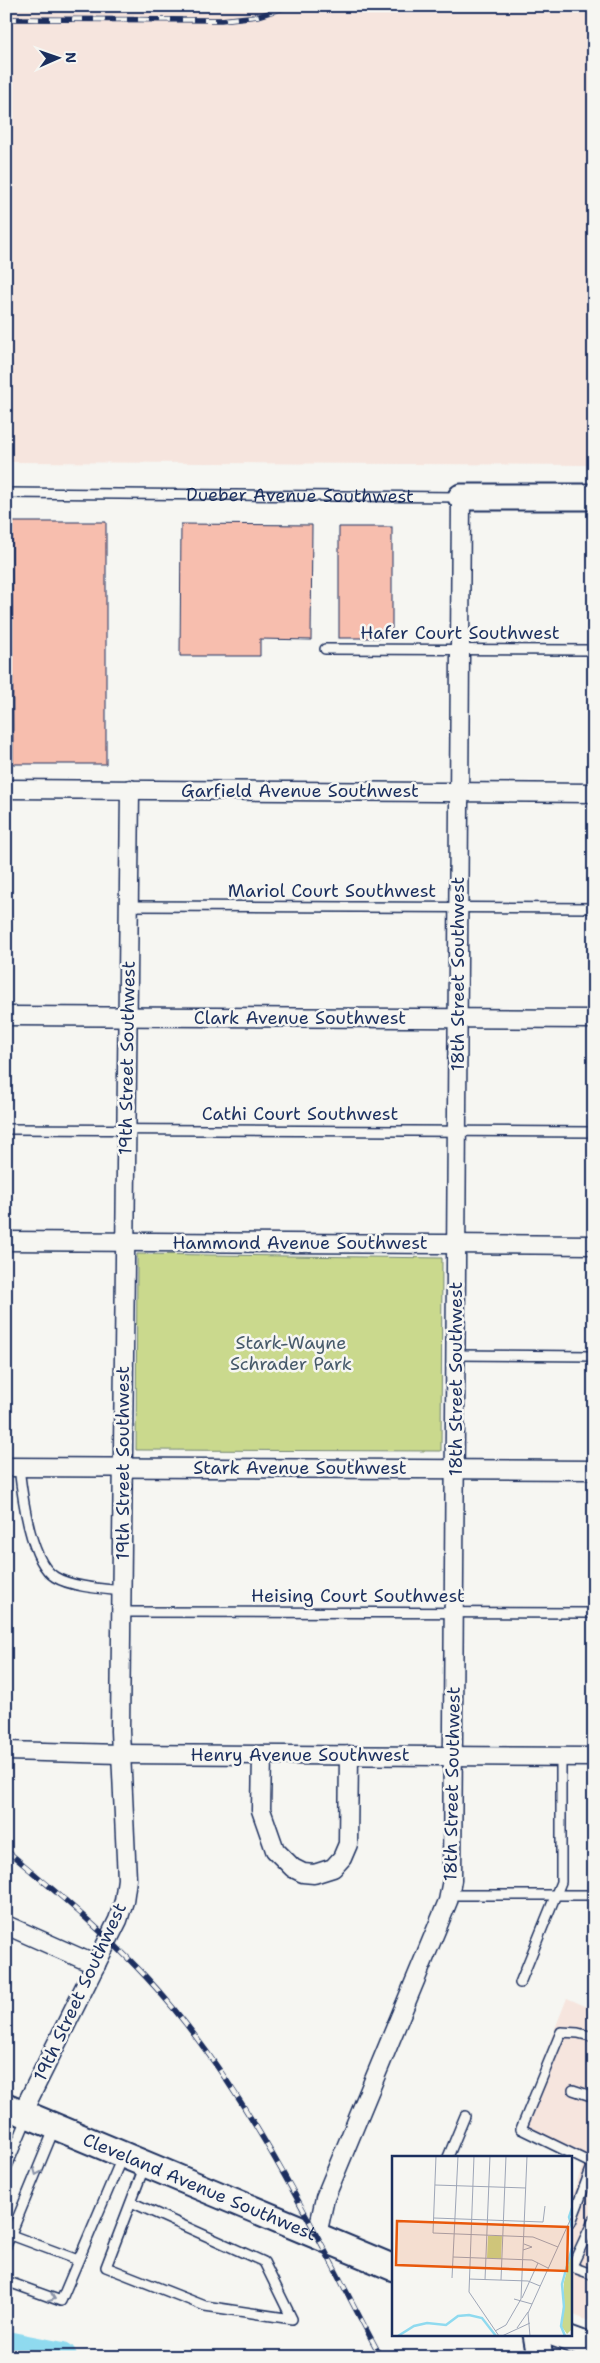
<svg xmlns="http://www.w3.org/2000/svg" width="600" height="2363" font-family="'Shantell Sans',sans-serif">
  <rect width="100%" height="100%" fill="#f6f6f2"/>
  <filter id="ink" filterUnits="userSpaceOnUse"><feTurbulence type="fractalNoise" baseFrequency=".02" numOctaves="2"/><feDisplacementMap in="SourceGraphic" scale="10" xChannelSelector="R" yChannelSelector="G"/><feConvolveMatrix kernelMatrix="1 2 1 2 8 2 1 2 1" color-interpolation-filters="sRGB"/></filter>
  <g filter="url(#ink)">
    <g fill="#f6e5de">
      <path d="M6,6H594V465L6,462Z"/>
      <path d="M567,1998L594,2010V2323L571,2314V2200L583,2164L515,2131Z"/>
    </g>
    <path fill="#cad98d" stroke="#728476" d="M137,1254L442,1258L441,1451L136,1450Z"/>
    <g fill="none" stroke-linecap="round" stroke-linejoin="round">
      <path stroke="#8fdaef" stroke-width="30" d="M6,2346L62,2357"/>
    </g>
    <g fill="#f7beae" stroke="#1b2f5e">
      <path d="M12,522H106V764H13Z"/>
      <path d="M181,524L312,525L311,640L260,639V656H180Z"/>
      <rect x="339" y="527" width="53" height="111"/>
    </g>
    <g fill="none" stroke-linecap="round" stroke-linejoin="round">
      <defs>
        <g id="lane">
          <path id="s1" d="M6,493L461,497"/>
          <path d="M325,649L594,650"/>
          <path d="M130,906L594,908"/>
          <path d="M6,1129L594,1132"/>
          <path d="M456,1355L594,1356"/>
          <path d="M19,1467C22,1494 30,1562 55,1577C71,1587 104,1589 123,1591"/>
          <path d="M122,1612L594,1613"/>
          <path d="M449,1895H594"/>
          <path d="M520,1983L561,1882V1756"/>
          <path d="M573,2090L594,2097"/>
          <path d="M448,2157L465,2116"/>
          <path d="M6,2169L28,2116"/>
          <path d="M131,2202L264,2262L292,2319L205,2306L106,2267L145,2165"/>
          <path d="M571,2222L593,2164L521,2129L561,2032L578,2033L594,2037"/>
          <path d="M11,2235L78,2260"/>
          <path d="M6,2246L55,2127"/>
          <path d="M572,2267L594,2275"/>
          <path d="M571,2268L594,2219"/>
          <path d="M6,2281L61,2301L123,2155"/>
        </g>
        <g id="street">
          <path d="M6,789L594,793"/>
          <path d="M6,1016L594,1019"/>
          <path d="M6,1241L594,1245"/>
          <path d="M6,1467L594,1470"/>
          <path d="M6,1751L120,1754L594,1757"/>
          <path d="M262,1755L261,1810L275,1850L293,1868L303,1873L314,1874L333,1868L342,1858L348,1844L349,1755"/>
          <path d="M6,1925L96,1965"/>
          <path d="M22,2113L118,1920L124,1901L127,1879L120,1731L130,789"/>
          <path d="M317,2235L325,2198L448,1901L452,1880L461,497"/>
        </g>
        <g id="secondary">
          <path d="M461,497H594"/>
          <path id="s2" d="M6,2106L394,2268"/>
          <path d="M536,2334L540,2357"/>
          <path d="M556,2334L594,2348"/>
        </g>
      </defs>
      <use href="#lane" stroke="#1b2f5e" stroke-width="12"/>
      <use href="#street" stroke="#1b2f5e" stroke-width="21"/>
      <use href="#secondary" stroke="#1b2f5e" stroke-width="29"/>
      <use href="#lane" stroke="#f6f6f2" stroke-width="9"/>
      <use href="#street" stroke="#f6f6f2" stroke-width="18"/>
      <use href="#secondary" stroke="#f6f6f2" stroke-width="25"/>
      <defs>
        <g id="rail">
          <path d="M6,19L221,20L258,16L290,6"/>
          <path d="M6,1850C65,1899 125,1949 174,2009C260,2114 317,2238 381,2357"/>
        </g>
      </defs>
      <use href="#rail" stroke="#1b2f5e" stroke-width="5.5"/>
      <use href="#rail" stroke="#f6f6f2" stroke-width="4" stroke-dasharray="11" stroke-linecap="butt"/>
    </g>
    <defs><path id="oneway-chevron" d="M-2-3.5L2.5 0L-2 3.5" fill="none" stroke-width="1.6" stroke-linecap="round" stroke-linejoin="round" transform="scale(1.25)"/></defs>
    <g stroke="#8892a8">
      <use href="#oneway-chevron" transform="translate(37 2172) rotate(113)"/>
      <use href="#oneway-chevron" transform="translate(52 2298) rotate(21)"/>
    </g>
  </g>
  <g text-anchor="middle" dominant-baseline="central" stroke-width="5" stroke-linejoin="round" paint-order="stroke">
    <g font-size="18" fill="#1b2f5e" stroke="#f6f6f2">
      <text stroke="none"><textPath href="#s1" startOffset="294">Dueber Avenue Southwest</textPath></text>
      <text x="460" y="633">Hafer Court Southwest</text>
      <text x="300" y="791">Garfield Avenue Southwest</text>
      <text x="332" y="891">Mariol Court Southwest</text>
      <text transform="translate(458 974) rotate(-90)">18th Street Southwest</text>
      <text x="300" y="1018">Clark Avenue Southwest</text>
      <text transform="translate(127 1058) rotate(-89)">19th Street Southwest</text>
      <text x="300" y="1114">Cathi Court Southwest</text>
      <text x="300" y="1243">Hammond Avenue Southwest</text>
      <text transform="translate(456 1379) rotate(-90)">18th Street Southwest</text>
      <text transform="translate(123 1463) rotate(-90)">19th Street Southwest</text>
      <text x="300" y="1468">Stark Avenue Southwest</text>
      <text x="358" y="1596">Heising Court Southwest</text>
      <text x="300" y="1755">Henry Avenue Southwest</text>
      <text transform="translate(452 1784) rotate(-89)">18th Street Southwest</text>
      <text transform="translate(80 1992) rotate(-65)">19th Street Southwest</text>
      <text stroke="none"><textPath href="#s2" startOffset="210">Cleveland Avenue Southwest</textPath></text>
    </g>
    <g font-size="18" fill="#475a6a" stroke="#f6f6f2">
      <text x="291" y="1343">Stark-Wayne<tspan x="291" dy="21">Schrader Park</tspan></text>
    </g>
  </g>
  <g transform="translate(392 2156)">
    <rect width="180" height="180" fill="#f6f6f2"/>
    <path d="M96,80H110L109,103L95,102ZM180,95V173L175,178L170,171L172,126Z" fill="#cad98d"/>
    <path fill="none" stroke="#8fdaef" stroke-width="2.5" d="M180,52L177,61L180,72M6,180L22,170L35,167L54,169L66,160L77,159L90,162L104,180M173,180L169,170L172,151L170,128L180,92"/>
    <path fill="none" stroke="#9ea6b7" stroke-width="1" d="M44,0L41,77L141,81L166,91M82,0L77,136L107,180M119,0H177M43,29L134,32M42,62L151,66L153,50M131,94L140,91L132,88M61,101L140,104L156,112M60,122L66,0M77,123L136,125L148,130M93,124L98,0M109,124L114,0M130,142L146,107M122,143L140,148M125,172L136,156M103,175L114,169L129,143L135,0M110,180L138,167M138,180L136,157L180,60"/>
    <path fill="#e8590c" fill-opacity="0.15" stroke="#e8590c" stroke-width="2.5" d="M5,65L176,71L175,115L4,109Z"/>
    <rect width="180" height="180" fill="none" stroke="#1b2f5e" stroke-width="2.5"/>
  </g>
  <rect width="600" height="2363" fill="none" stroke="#f6f6f2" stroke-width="25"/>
  <rect x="12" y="12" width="575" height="2338" fill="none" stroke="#1b2f5e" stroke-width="2" filter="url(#ink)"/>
  <g transform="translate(58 58) rotate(88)" stroke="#f6f6f2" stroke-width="4" paint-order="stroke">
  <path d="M0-4L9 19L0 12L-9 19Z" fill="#1b2f5e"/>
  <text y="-8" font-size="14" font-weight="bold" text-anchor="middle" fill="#1b2f5e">N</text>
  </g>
</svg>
